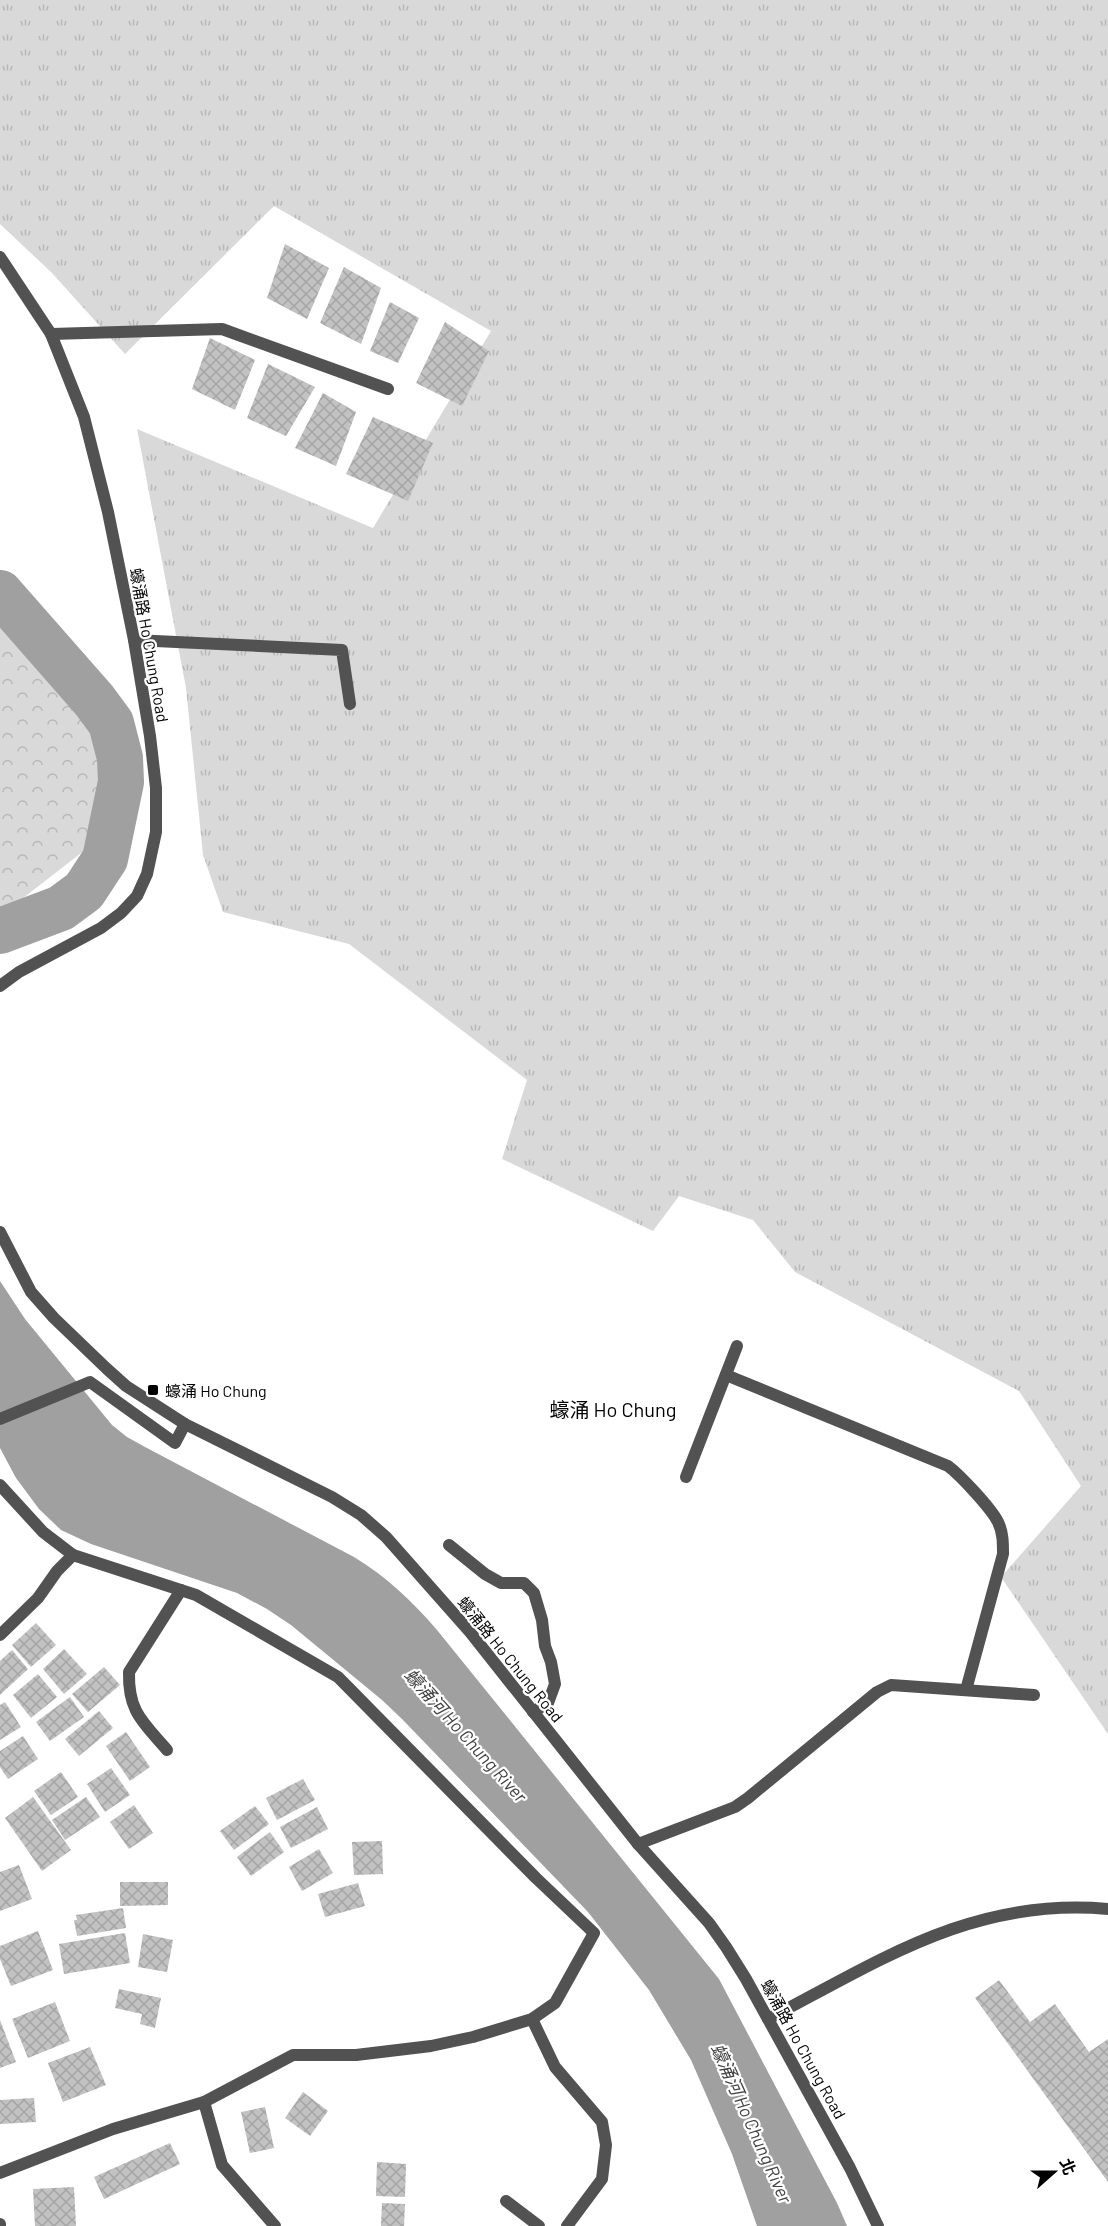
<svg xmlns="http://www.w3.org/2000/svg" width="1108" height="2226" font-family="Barlow,'Noto Sans TC',sans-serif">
  <defs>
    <pattern id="grass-tufts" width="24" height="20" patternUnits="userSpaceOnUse" patternTransform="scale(1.5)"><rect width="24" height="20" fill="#d9d9d9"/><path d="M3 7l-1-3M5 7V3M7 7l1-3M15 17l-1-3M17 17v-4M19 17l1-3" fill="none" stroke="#b8b8b8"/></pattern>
    <pattern id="forest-crowns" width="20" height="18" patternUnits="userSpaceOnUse" patternTransform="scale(1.5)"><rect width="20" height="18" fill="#d9d9d9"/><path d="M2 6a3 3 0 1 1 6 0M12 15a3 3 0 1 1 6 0" fill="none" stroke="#b8b8b8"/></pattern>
    <pattern id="building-cross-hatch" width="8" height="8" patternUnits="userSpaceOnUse" patternTransform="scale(1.5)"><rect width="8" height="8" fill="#c2c2c2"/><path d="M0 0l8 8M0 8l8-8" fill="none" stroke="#a5a5a5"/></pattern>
  </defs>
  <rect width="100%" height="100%" fill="#fff"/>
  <path fill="url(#grass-tufts)" d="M0,0H1108V1734L1001,1577L1081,1486L1019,1391L795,1272L753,1220L679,1196L653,1231L502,1159L527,1080L349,944L223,912L203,855L186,688L137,429L373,528L491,331L274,206L125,354L52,273L0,224Z"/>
  <path fill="url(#forest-crowns)" d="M0,576L32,615L117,703L103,836L0,916Z"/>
  <path fill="#a0a0a0" d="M0,1281L25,1319L112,1425L127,1437L145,1447L354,1557C387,1577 412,1601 437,1630L719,1979L837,2203L847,2226H757L732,2154L691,2060L649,1990L588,1912L402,1719L382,1700L291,1625L267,1609L237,1593L91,1544L61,1530L39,1509L16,1478L0,1448Z"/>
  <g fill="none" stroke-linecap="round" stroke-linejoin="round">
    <path stroke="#a0a0a0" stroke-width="46" d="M0,593L94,700L111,723L120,758L121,782L105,859L84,891L61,908L0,931"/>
  </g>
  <g fill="url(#building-cross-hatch)">
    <path d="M285,244L329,268L307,319L267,298Z"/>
    <path d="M344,267L381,288L361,344L320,323Z"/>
    <path d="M390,302L419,318L398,363L370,351Z"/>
    <path d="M445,322L489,351L462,406L416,383Z"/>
    <path d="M210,338L255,360L235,410L192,389Z"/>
    <path d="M268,364L315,387L286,436L247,418Z"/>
    <path d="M323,393L356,412L336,466L295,448Z"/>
    <path d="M373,417L433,443L408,501L346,474Z"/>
    <path d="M36,1623L56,1645L31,1667L12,1645Z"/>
    <path d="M64,1649L87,1674L64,1694L43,1669Z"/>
    <path d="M12,1650L28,1669L0,1695V1661Z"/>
    <path d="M104,1667L120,1685L88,1712L72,1694Z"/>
    <path d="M38,1674L57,1697L31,1718L13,1695Z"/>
    <path d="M70,1697L84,1717L50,1741L36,1722Z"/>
    <path d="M5,1702L21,1727L0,1740V1705Z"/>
    <path d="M99,1711L113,1728L79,1756L65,1739Z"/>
    <path d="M126,1732L150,1767L130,1781L106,1746Z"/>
    <path d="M23,1736L38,1759L8,1779L0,1767V1751Z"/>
    <path d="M111,1768L130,1795L105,1812L87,1784Z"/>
    <path d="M61,1772L78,1797L51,1815L34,1791Z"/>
    <path d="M303,1779L315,1800L277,1820L266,1798Z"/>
    <path d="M33,1797L71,1850L42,1871L5,1818Z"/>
    <path d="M86,1797L100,1817L65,1840L52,1820Z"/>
    <path d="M134,1805L153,1833L129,1849L110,1822Z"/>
    <path d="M255,1806L269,1824L234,1850L220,1831Z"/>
    <path d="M317,1807L328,1829L291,1848L280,1827Z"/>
    <path d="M270,1832L284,1852L251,1876L237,1857Z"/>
    <path d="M382,1841L383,1874L354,1875L352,1842Z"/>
    <path d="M319,1849L333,1873L302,1891L289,1867Z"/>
    <path d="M19,1865L32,1899L0,1911V1872Z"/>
    <path d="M120,1882H168V1905L120,1906Z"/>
    <path d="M358,1883L365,1906L325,1917L318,1894Z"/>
    <path d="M123,1908L126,1928L77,1936L74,1920H77L76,1915Z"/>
    <path d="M38,1931L53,1970L11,1986L0,1959V1946Z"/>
    <path d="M125,1933L130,1963L64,1974L59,1944Z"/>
    <path d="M143,1934L173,1940L167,1972L138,1967Z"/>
    <path d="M999,1980L1030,2022L1055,2004L1089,2052L1108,2039V2182L975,1998Z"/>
    <path d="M119,1989L161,1998L155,2028L140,2024L142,2014L115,2008Z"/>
    <path d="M55,2002L70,2041L28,2058L12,2019Z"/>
    <path d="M0,2020L16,2062L0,2068Z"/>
    <path d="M90,2047L106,2085L63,2102L48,2063Z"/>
    <path d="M303,2092L328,2111L310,2136L285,2118Z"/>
    <path d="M34,2098L36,2122L0,2124V2100Z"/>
    <path d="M265,2107L274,2148L250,2153L241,2112Z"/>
    <path d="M170,2143L180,2164L104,2199L94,2177Z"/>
    <path d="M377,2162L406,2164L405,2197L376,2196Z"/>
    <path d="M74,2187L76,2226H35L33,2189Z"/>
    <path d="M382,2203L405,2204L404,2226H381Z"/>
  </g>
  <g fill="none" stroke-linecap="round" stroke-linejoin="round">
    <g stroke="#525252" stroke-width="12">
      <path d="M449,1545L485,1574L501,1583H524L534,1593L542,1620L545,1646L551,1662L555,1684L548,1703L533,1712"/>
      <path d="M167,1750C143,1722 128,1712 129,1672L181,1590"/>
    </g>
    <g stroke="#525252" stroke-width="12">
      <path d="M0,257L51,334L84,417L108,512L134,640L150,736L156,788V832L147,874L137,896L121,913L101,928L19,972L0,986"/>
      <path d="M51,334L222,329L388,389"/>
      <path d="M134,640L342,650L350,704"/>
      <path d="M0,1232L31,1292L54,1318L106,1368L126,1386L185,1424L332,1497L361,1515L386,1537L470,1632L638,1844L709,1923L726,1947L746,1979L850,2168L878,2226"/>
      <path d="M726,1375L948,1466C960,1475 991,1508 998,1522C1003,1532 1003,1543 1003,1554L966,1690"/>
      <path d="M0,1419L90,1382L175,1443L185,1424"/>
      <path d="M686,1477L737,1346"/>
      <path d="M0,1485L43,1532L73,1555L57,1571L38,1598L0,1635"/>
      <path d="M638,1844L735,1807L748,1798L877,1692L891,1685L1034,1695"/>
      <path d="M532,2019L555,2067L602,2122L606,2145L602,2179L567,2226"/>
      <path d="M768,2019C881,1960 974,1897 1108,1909"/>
      <path d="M204,2102L222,2165L275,2226"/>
      <path d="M0,2173L113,2129L204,2102L293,2055H356L431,2046L473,2037L532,2019L555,2003L594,1933L536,1878L338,1677L196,1595L73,1555"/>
      <path d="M506,2201L539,2226"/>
      <path d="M0,2224V2226"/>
    </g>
  </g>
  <rect fill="#000" stroke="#fff" stroke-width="2" x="147" y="1384" width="12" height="12" rx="3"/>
  <g text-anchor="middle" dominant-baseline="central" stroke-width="4.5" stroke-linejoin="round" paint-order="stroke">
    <g font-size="16" fill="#000" stroke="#fff">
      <text transform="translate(150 645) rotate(80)">蠔涌路 Ho Chung Road</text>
      <text transform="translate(511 1659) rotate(51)">蠔涌路 Ho Chung Road</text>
      <text transform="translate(804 2049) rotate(61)">蠔涌路 Ho Chung Road</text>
    </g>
    <g font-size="16" fill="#000" stroke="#fff" text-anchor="start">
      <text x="165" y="1390">蠔涌 Ho Chung</text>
    </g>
    <g font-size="18" font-style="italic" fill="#414141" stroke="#fff">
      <text transform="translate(466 1735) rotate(48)">蠔涌河 Ho Chung River</text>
      <text transform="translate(752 2123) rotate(66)">蠔涌河 Ho Chung River</text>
    </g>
    <g font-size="20" fill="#000" stroke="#fff">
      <text x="613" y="1409">蠔涌 Ho Chung</text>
    </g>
  </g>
  <g transform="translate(1054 2172) rotate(69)" stroke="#ffffff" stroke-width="4.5" paint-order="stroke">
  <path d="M0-4.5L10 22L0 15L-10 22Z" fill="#000000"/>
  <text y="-9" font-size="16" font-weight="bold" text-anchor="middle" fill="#000000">北</text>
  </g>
</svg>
